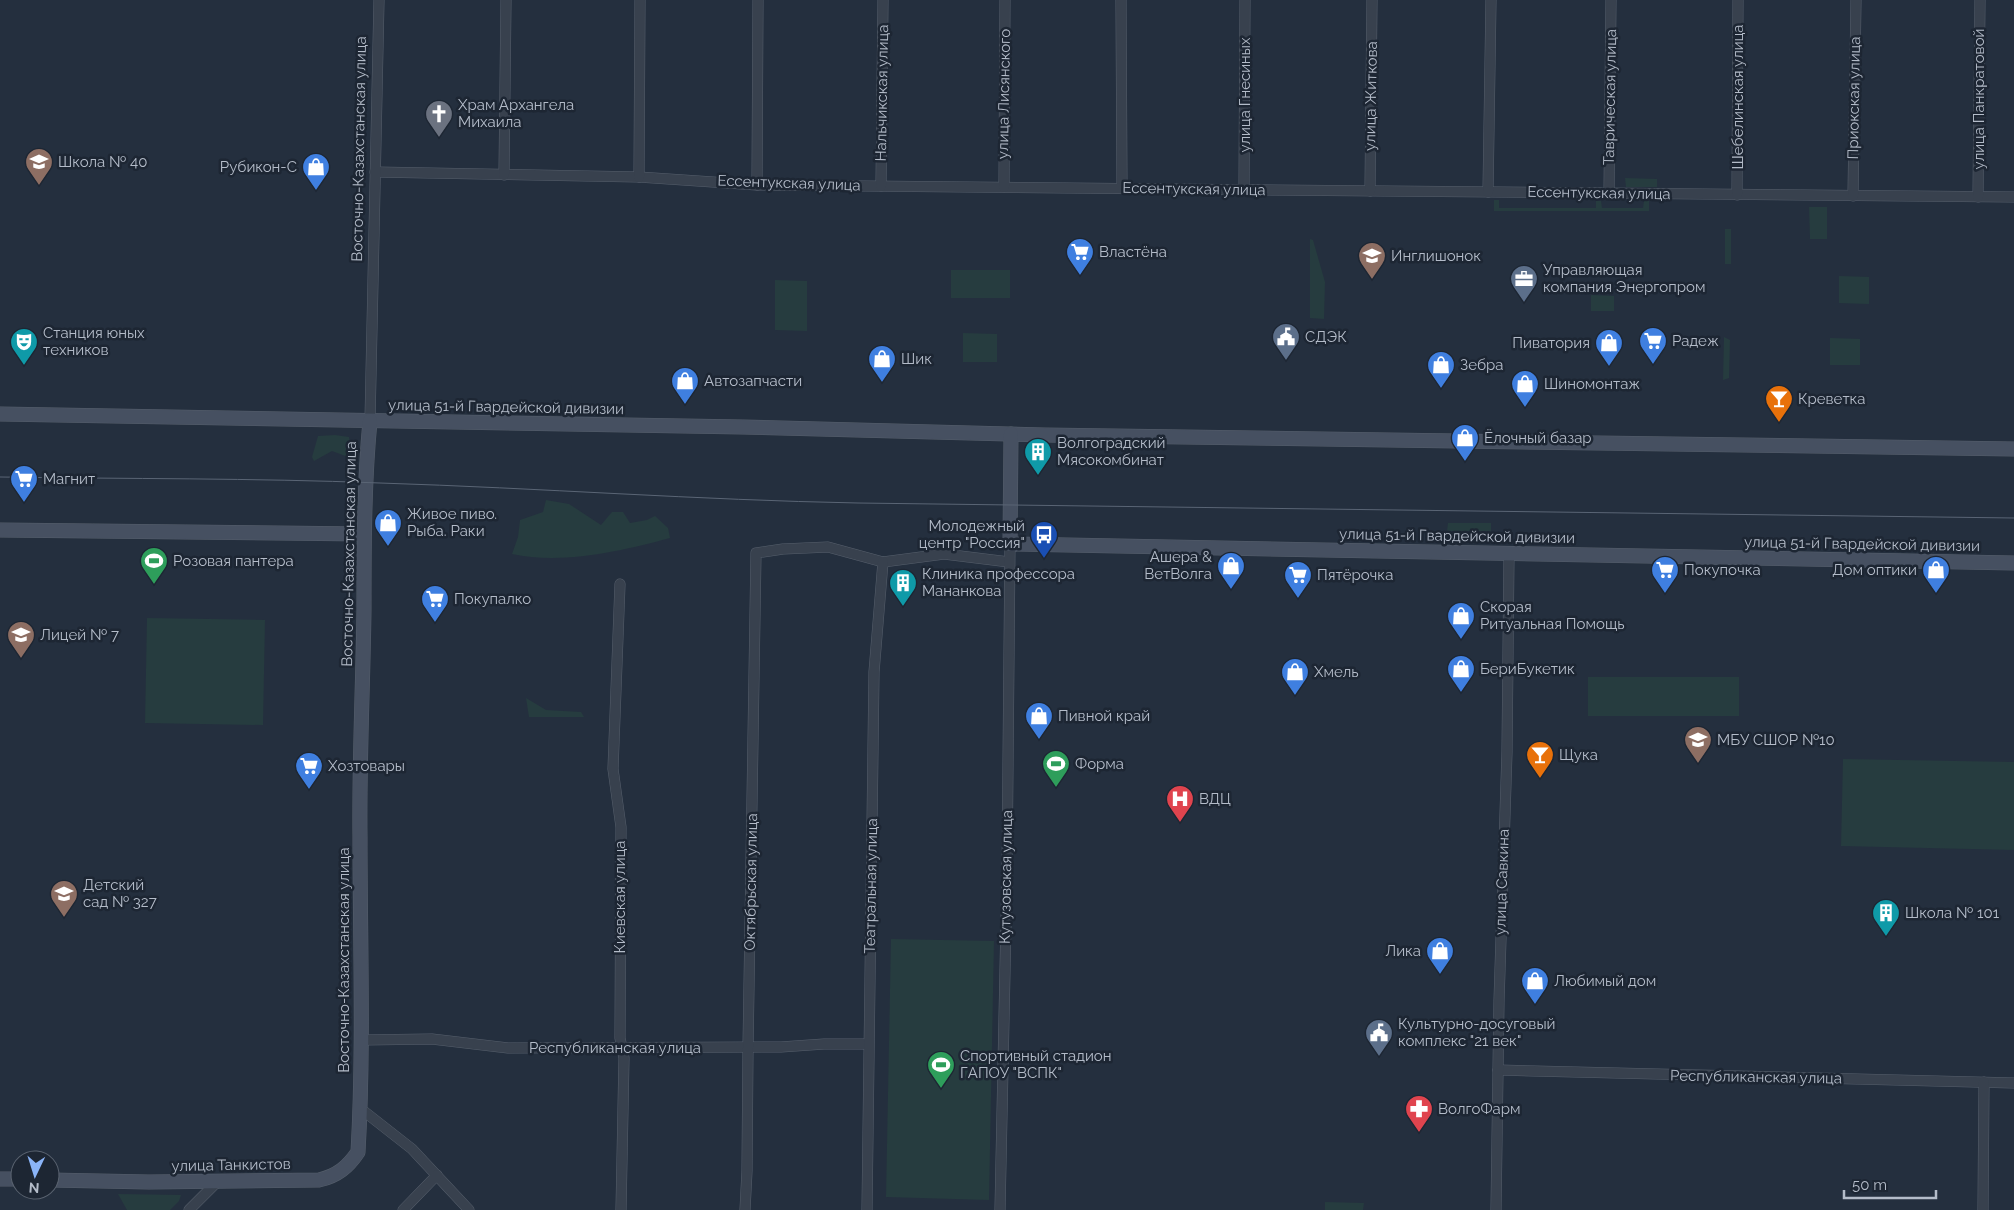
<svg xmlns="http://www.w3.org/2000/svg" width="2014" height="1210" font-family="Raleway,sans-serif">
  <rect width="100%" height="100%" fill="#242f3e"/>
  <g fill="#263c3f">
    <path d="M1625,178L1657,179V187H1626Z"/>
    <path d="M1494,200H1499V208H1596V201H1601L1602,208H1643L1644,201H1649V211H1494Z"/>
    <path d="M1809,207H1827V239H1810Z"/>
    <rect x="1725" y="229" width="6" height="35"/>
    <path d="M1310,239L1313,240L1325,282L1324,319L1310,318Z"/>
    <rect x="951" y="270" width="59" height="28"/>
    <path d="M1839,276L1869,277V304L1839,303Z"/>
    <path d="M775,280L807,281V331L775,330Z"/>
    <path d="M1591,295L1614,296V311H1591Z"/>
    <path d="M963,333L997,334V362H963Z"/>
    <path d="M1724,337L1730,340L1729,378L1723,380Z"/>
    <path d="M1830,338L1860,339V365H1830Z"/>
    <path d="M335,435L349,437L351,454L348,457L332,451L314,461L312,457L318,436Z"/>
    <path d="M546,500L569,504L601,525L612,512H623L630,523L647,520L655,516L668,528L670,538C622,551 562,565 512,554L518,537L520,520L543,512Z"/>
    <path d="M1448,523H1491V531H1447Z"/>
    <path d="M147,618L265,620L263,725L145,723Z"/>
    <rect x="1588" y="677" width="151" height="39"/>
    <path d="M526,698L546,710L581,712L584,717H529Z"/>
    <path d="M1843,759L2014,762V850L1841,846Z"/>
    <path d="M891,939L994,941L989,1200L886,1197Z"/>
    <path d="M118,1194L181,1195L179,1201L170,1210H127Z"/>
    <path d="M1325,1202L1364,1203L1363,1210H1325Z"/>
  </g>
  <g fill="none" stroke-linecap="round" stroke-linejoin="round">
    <defs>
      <g id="street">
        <path d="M1121,0L1122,188"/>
        <path d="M375,172L639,177L757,185L2014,197"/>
        <path d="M504,175L506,0"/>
        <path d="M639,177L640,0"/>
        <path d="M757,185L758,0"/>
        <path d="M881,186L883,0"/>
        <path d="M1004,187L1005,0"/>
        <path d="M1244,190L1245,0"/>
        <path d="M1370,191L1372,0"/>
        <path d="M1488,192L1491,0"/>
        <path d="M1609,194L1611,0"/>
        <path d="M1737,195L1738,0"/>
        <path d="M1853,196L1856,0"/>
        <path d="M1978,197L1980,0"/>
        <path d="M370,421L379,0"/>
        <path d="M620,584L613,769L621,827L620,1038L624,1058L621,1210"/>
        <path d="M362,1040L432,1039L508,1048L781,1047L824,1044H868"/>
        <path d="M1498,1070L2014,1083"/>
        <path d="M361,1109L412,1149L469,1210"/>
        <path d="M189,1210L218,1181"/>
        <path d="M403,1210L437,1175"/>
        <path d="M745,1210L747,1171L748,1048L756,553L783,549L828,547L883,562L944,554L1009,562"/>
        <path d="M867,1210L874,672L883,562"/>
        <path d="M1000,1210L1007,875L1010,544"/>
        <path d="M1496,1210L1499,1001L1507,752L1509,554"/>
        <path d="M1983,1210L1984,1082"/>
      </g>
      <g id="secondary">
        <path d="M0,414L743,427L1044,435L2014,449"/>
        <path d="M1011,434L1010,544L2014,563"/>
        <path d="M0,530L364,534"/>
        <path d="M0,1179H20"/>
        <path d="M50,1180L149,1182L319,1180C337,1176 348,1167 358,1152C364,1047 360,942 360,837C359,762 363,686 364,610C364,547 364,484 370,421"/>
      </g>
    </defs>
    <use href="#street" stroke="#565f6c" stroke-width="11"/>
    <use href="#secondary" stroke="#565f6c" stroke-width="15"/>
    <use href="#street" stroke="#38414e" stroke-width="10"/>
    <use href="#secondary" stroke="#465061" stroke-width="14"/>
    <path stroke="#5a6575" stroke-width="1" d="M0,477C127,479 253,478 380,483C539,488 699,500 858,503L2014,518"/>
  </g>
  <defs>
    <symbol id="church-pin" viewBox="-11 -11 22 30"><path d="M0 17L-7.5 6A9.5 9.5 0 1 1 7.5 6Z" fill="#6b7280" stroke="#1d2633"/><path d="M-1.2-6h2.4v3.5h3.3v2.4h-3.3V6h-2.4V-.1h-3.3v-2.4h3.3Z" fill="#fff"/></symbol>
    <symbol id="school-pin" viewBox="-11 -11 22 30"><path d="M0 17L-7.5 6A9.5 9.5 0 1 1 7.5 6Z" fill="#8d6e63" stroke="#1d2633"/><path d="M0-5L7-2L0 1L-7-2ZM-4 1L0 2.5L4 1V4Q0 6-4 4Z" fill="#fff"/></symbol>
    <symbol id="shop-pin" viewBox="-11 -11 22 30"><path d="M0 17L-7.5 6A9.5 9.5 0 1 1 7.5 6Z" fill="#3f7fe0" stroke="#1d2633"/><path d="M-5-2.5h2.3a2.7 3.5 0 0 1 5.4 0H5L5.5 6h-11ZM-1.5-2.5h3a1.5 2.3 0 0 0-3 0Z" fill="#fff"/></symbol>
    <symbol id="supermarket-pin" viewBox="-11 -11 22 30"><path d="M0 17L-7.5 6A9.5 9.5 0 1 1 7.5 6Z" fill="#3f7fe0" stroke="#1d2633"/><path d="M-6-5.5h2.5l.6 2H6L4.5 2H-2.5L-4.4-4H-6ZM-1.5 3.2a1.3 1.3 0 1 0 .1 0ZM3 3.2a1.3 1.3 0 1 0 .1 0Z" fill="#fff"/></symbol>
    <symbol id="office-pin" viewBox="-11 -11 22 30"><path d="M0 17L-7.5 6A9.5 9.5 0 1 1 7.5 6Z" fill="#5c6f8a" stroke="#1d2633"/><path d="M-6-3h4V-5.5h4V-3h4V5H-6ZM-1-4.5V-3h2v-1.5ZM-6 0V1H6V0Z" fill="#fff"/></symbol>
    <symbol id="civic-pin" viewBox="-11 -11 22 30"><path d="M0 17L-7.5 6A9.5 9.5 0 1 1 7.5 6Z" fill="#5c6f8a" stroke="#1d2633"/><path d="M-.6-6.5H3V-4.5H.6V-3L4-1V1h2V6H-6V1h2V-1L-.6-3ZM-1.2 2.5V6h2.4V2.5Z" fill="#fff"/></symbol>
    <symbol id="theatre-pin" viewBox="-11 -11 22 30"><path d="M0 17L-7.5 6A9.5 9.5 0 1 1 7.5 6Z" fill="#0f9aa8" stroke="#1d2633"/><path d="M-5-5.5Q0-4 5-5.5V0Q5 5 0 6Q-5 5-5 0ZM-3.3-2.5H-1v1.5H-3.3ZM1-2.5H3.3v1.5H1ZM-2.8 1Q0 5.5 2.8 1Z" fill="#fff"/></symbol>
    <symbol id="bar-pin" viewBox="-11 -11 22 30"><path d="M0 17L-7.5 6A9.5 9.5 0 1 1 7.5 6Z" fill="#e8710a" stroke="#1d2633"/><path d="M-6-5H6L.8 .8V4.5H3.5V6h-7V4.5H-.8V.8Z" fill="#fff"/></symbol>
    <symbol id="building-pin" viewBox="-11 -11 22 30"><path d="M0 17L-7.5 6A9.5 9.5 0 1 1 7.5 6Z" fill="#0f9aa8" stroke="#1d2633"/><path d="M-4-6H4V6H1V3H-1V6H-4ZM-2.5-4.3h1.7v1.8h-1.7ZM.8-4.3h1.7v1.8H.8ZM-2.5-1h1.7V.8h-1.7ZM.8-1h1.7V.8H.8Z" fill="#fff"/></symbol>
    <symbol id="bus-pin" viewBox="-11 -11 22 30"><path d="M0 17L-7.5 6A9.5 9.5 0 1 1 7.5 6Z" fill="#1a4fb4" stroke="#1d2633"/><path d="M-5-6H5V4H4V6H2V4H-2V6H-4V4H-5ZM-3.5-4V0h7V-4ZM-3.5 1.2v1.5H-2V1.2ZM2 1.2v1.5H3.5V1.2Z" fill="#fff"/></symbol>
    <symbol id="stadium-pin" viewBox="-11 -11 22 30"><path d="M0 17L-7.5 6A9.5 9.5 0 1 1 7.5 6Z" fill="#2e9e5b" stroke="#1d2633"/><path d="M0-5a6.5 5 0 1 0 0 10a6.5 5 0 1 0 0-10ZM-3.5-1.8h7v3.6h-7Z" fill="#fff"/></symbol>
    <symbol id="hospital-pin" viewBox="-11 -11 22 30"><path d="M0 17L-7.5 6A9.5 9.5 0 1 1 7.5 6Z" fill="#e0444e" stroke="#1d2633"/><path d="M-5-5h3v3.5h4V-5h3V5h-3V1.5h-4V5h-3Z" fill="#fff"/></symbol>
    <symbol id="pharmacy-pin" viewBox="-11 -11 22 30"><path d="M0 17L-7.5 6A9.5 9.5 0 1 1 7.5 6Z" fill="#e0444e" stroke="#1d2633"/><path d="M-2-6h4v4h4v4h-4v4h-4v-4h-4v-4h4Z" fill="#fff"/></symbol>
  </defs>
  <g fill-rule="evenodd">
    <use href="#church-pin" x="423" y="98" width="32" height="43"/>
    <use href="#school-pin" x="23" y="146" width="32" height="43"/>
    <use href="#shop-pin" x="300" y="151" width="32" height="43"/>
    <use href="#supermarket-pin" x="1064" y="236" width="32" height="43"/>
    <use href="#school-pin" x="1356" y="240" width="32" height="43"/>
    <use href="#office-pin" x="1508" y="263" width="32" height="43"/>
    <use href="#civic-pin" x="1270" y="321" width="32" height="43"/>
    <use href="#supermarket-pin" x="1637" y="325" width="32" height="43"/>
    <use href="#theatre-pin" x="8" y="326" width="32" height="43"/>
    <use href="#shop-pin" x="1593" y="327" width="32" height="43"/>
    <use href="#shop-pin" x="866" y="343" width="32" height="43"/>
    <use href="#shop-pin" x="1425" y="349" width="32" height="43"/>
    <use href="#shop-pin" x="669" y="365" width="32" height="43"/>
    <use href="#shop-pin" x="1509" y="368" width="32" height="43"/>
    <use href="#bar-pin" x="1763" y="383" width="32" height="43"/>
    <use href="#shop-pin" x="1449" y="422" width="32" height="43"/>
    <use href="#building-pin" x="1022" y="436" width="32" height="43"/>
    <use href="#supermarket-pin" x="8" y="463" width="32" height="43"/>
    <use href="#shop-pin" x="372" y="507" width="32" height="43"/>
    <use href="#bus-pin" x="1028" y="519" width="32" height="43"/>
    <use href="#stadium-pin" x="138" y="545" width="32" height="43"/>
    <use href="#shop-pin" x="1215" y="550" width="32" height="43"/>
    <use href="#supermarket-pin" x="1649" y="554" width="32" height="43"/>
    <use href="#shop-pin" x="1920" y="554" width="32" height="43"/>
    <use href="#supermarket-pin" x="1282" y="559" width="32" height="43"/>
    <use href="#building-pin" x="887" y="567" width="32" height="43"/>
    <use href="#supermarket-pin" x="419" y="583" width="32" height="43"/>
    <use href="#shop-pin" x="1445" y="600" width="32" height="43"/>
    <use href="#school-pin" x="5" y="619" width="32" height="43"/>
    <use href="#shop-pin" x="1445" y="653" width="32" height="43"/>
    <use href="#shop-pin" x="1279" y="656" width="32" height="43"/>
    <use href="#shop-pin" x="1023" y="700" width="32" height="43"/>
    <use href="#school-pin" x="1682" y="724" width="32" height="43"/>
    <use href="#bar-pin" x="1524" y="739" width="32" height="43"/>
    <use href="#stadium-pin" x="1040" y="748" width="32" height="43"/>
    <use href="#supermarket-pin" x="293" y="750" width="32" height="43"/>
    <use href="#hospital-pin" x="1164" y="783" width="32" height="43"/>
    <use href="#school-pin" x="48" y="878" width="32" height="43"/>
    <use href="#building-pin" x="1870" y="897" width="32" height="43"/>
    <use href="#shop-pin" x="1424" y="935" width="32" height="43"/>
    <use href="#shop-pin" x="1519" y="965" width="32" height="43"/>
    <use href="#civic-pin" x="1363" y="1017" width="32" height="43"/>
    <use href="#stadium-pin" x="925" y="1049" width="32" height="43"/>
    <use href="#pharmacy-pin" x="1403" y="1093" width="32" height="43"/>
  </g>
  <g text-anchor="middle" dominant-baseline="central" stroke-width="5" stroke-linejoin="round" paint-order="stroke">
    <g font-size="15" fill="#b4bcc9" stroke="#1d2633">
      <text transform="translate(882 93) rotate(-89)">Нальчикская улица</text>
      <text transform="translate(1004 94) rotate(-89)">улица Лисянского</text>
      <text transform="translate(1245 95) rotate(-90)">улица Гнесиных</text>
      <text transform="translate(1371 96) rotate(-89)">улица Житкова</text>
      <text transform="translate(1610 97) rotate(-89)">Таврическая улица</text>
      <text transform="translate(1738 97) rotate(-90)">Шебелинская улица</text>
      <text transform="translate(1854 98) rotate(-89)">Приокская улица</text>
      <text transform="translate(1979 99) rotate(-90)">улица Панкратовой</text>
      <text transform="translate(359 149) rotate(-89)">Восточно-Казахстанская улица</text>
      <text transform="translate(789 183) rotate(2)">Ессентукская улица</text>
      <text transform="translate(1194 189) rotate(1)">Ессентукская улица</text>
      <text transform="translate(1599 193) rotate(1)">Ессентукская улица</text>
      <text transform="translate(506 407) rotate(1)">улица 51-й Гвардейской дивизии</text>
      <text transform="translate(1457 536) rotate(1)">улица 51-й Гвардейской дивизии</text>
      <text transform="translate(1862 544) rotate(1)">улица 51-й Гвардейской дивизии</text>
      <text transform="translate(349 554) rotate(-89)">Восточно-Казахстанская улица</text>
      <text transform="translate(1006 877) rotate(-89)">Кутузовская улица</text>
      <text transform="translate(751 882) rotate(-89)">Октябрьская улица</text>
      <text transform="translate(1502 882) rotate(-88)">улица Савкина</text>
      <text transform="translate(871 886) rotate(-89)">Театральная улица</text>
      <text transform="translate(620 897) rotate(-90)">Киевская улица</text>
      <text transform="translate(344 960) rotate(-90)">Восточно-Казахстанская улица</text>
      <text x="615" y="1048">Республиканская улица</text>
      <text transform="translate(1756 1077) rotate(1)">Республиканская улица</text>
      <text transform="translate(231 1165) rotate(-1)">улица Танкистов</text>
    </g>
    <g font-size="15" fill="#b4bcc9" stroke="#1d2633" text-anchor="start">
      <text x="458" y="105">Храм Архангела<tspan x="458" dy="17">Михаила</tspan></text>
      <text x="58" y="162">Школа № 40</text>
      <text x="297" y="167" text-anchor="end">Рубикон-С</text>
      <text x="1099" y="252">Властёна</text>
      <text x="1391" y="256">Инглишонок</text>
      <text x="1543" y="270">Управляющая<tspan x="1543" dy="17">компания Энергопром</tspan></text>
      <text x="43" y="333">Станция юных<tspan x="43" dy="17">техников</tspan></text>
      <text x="1305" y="337">СДЭК</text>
      <text x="1672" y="341">Радеж</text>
      <text x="1590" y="343" text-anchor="end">Пиватория</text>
      <text x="901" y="359">Шик</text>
      <text x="1460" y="365">Зебра</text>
      <text x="704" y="381">Автозапчасти</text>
      <text x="1544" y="384">Шиномонтаж</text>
      <text x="1798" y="399">Креветка</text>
      <text x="1484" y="438">Ёлочный базар</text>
      <text x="1057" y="443">Волгоградский<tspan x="1057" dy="17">Мясокомбинат</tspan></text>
      <text x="43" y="479">Магнит</text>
      <text x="407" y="514">Живое пиво.<tspan x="407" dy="17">Рыба. Раки</tspan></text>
      <text x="1025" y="526" text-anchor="end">Молодежный<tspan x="1025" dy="17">центр "Россия"</tspan></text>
      <text x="1212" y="557" text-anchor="end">Ашера &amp;<tspan x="1212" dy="17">ВетВолга</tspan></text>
      <text x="173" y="561">Розовая пантера</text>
      <text x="1684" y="570">Покупочка</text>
      <text x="1917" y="570" text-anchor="end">Дом оптики</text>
      <text x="922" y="574">Клиника профессора<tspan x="922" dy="17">Мананкова</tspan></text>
      <text x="1317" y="575">Пятёрочка</text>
      <text x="454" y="599">Покупалко</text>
      <text x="1480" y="607">Скорая<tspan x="1480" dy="17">Ритуальная Помощь</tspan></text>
      <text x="40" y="635">Лицей № 7</text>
      <text x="1480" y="669">БериБукетик</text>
      <text x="1314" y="672">Хмель</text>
      <text x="1058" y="716">Пивной край</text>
      <text x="1717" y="740">МБУ СШОР №10</text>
      <text x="1559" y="755">Щука</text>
      <text x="1075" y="764">Форма</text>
      <text x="328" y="766">Хозтовары</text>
      <text x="1199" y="799">ВДЦ</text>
      <text x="83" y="885">Детский<tspan x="83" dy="17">сад № 327</tspan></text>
      <text x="1905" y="913">Школа № 101</text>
      <text x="1421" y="951" text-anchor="end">Лика</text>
      <text x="1554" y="981">Любимый дом</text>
      <text x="1398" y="1024">Культурно-досуговый<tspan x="1398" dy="17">комплекс "21 век"</tspan></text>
      <text x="960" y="1056">Спортивный стадион<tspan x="960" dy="17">ГАПОУ "ВСПК"</tspan></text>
      <text x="1438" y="1109">ВолгоФарм</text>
    </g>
  </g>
  <g transform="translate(35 1175) rotate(184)"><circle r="24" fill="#1d2633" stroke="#59626f"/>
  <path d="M0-4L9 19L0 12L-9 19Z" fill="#8ab4f8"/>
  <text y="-8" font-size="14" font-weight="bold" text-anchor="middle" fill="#b4bcc9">N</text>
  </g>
  <path d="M1844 1190v8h92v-8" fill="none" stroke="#b4bcc9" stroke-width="2.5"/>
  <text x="1852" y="1190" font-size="15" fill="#b4bcc9" stroke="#1d2633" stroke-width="4" paint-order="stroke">50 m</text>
</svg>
